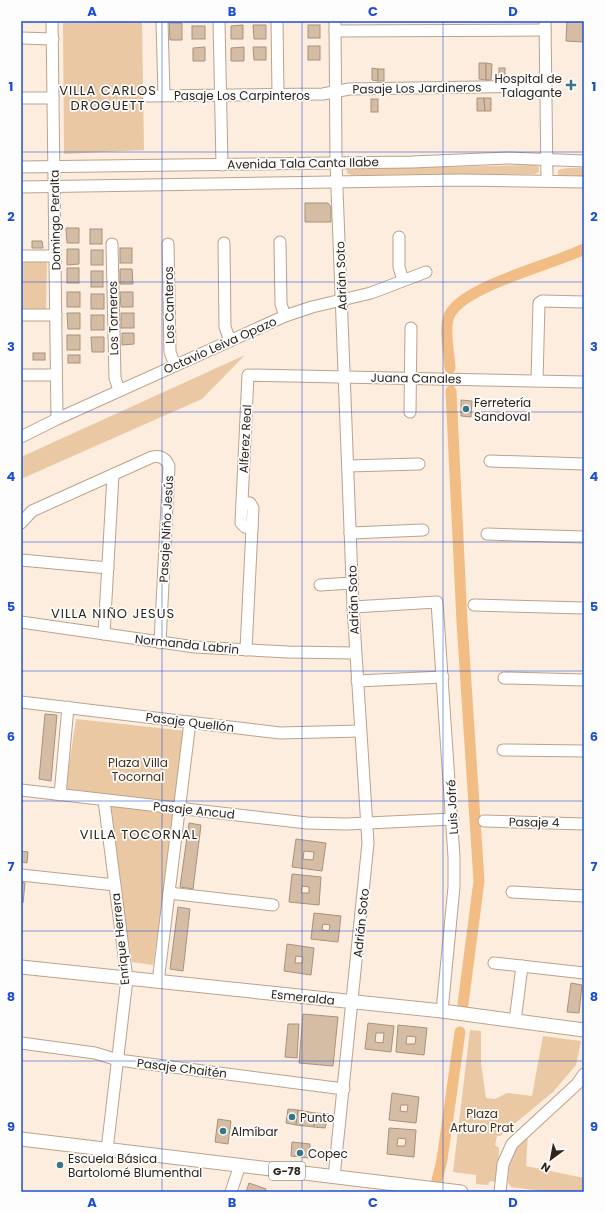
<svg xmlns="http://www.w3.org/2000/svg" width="605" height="1213" font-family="Poppins,sans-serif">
  <rect width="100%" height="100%" fill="#fcedde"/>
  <g fill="#ebc8a4">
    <path d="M142,21L144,150L64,154L63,23Z"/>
    <path d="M535,165L539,167V172L536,174L351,175L347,173V170L350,169Z"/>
    <path d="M567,168H584V177L558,176V170Z"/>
    <path d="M21,260H47L46,311L21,310Z"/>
    <path d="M245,355L202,399L21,479V457Z"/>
    <path d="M76,719L187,731L153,965L132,962L105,797L65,791Z"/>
    <path d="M470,1030L481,1031V1063L486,1098L495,1099L507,1093L532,1096L543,1036L581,1041L576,1065L553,1092L500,1136H497L495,1145L499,1148L498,1183L490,1181L488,1185L476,1184V1175L453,1172Z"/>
    <path d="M528,1132L526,1166L584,1178V1192H550L511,1187L508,1183C509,1159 512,1151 528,1132Z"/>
  </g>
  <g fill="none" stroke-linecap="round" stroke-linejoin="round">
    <g stroke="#f2bd84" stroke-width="11">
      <path d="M450,368C449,352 444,330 449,316C461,286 555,264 584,249"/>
      <path d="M451,391L462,622L479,881L463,1004"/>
      <path d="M437,1180L442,1160L460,1032"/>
    </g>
  </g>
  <g fill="#d5bda5" stroke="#a9927b" fill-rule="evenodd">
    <path d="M567,21H584V42L566,41Z"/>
    <path d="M169,23H182V40H170Z"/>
    <path d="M243,25V39H231V26Z"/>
    <path d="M253,25H266V39H254Z"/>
    <rect x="308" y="25" width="12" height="13"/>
    <rect x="192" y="26" width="13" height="13"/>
    <rect x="308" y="46" width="12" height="14"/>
    <path d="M205,47V61H193V48Z"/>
    <path d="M244,47V61H231V48Z"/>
    <path d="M253,47H266V60H254Z"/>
    <path d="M479,63H486V80L479,79Z"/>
    <path d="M486,63L492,64L491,80H486Z"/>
    <path d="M372,68L378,69V81L372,80Z"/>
    <rect x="499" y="68" width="6" height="11"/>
    <rect x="378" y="69" width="6" height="12"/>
    <path d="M477,98H484L485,111H477Z"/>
    <path d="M484,98H491V111H485Z"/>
    <rect x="371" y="99" width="7" height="13"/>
    <path d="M305,203H328L331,207V222H305Z"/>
    <path d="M66,228H79V243H67Z"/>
    <rect x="90" y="229" width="12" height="15"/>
    <path d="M32,241H42L43,248H32Z"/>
    <rect x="120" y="248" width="12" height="15"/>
    <path d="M67,249H79V264L67,265Z"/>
    <rect x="91" y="250" width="12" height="15"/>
    <rect x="67" y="268" width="12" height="15"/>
    <path d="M120,269H132L133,284H120Z"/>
    <rect x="91" y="271" width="12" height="16"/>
    <rect x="67" y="292" width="13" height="15"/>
    <path d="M120,292H133V307H121Z"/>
    <rect x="91" y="294" width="13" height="15"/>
    <path d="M67,313H80V329H68Z"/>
    <rect x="121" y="313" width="13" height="15"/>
    <rect x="91" y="315" width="13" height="15"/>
    <path d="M122,333H134V344L122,345Z"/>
    <rect x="67" y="335" width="13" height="15"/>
    <path d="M91,337H104V352H92Z"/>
    <rect x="33" y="353" width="12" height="7"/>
    <rect x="68" y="355" width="12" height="8"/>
    <path d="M461,400L472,401L471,417L461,416Z"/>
    <path d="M45,714L57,715L51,781L39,779Z"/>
    <path d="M189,823L201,825L193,889L180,887Z"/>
    <path d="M296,839L326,843L322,871L292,867ZM304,851L314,852L313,860L303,859Z"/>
    <path d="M21,851L28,852L27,863L21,862Z"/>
    <path d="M292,874L321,877L319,905L289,902ZM302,886L309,887V893H301Z"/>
    <path d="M21,882L25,883L23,903H21Z"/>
    <path d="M178,907L190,909L183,971L170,969Z"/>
    <path d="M314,913L341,916L338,942L311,939ZM323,924L330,925L329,931L322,930Z"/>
    <path d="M287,944L314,948L311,975L284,971ZM296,956L303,957L302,963H295Z"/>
    <path d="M571,983L582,985L579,1013L567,1012Z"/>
    <path d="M303,1014L338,1017L333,1066L299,1063Z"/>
    <path d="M368,1023L394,1026L391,1052L365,1049ZM376,1033H384L383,1043L375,1042Z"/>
    <path d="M288,1024H299L297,1058L285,1057Z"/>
    <path d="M398,1025L427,1028L424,1055L396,1052ZM407,1036L416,1037L415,1044H406Z"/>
    <path d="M392,1093L419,1097L416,1123L389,1120ZM401,1105H408L407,1112L400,1111Z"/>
    <path d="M288,1109L298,1110L296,1125L286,1123Z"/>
    <path d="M298,1110L315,1113L314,1127L296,1125Z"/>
    <path d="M315,1113L329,1114L325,1128L314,1127Z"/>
    <path d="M218,1119L231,1121L228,1144L215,1142Z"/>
    <path d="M389,1128L416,1130L414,1157L387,1154ZM398,1138L406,1139L405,1146H397Z"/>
    <path d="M292,1142L310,1144L309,1158L291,1156Z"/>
    <path d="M249,1183L266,1189L265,1192H246Z"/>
  </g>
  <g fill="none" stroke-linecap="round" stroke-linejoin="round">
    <defs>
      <g id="minor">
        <path d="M52,21L57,419"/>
        <path d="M162,21L164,95"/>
        <path d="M219,21L222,165"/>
        <path d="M277,21L278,94"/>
        <path d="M545,21L547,180"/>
        <path d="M335,31L545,30"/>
        <path d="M21,38L53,39"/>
        <path d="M148,96L323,94L349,89L546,86"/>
        <path d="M21,98H53"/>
        <path d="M21,167L412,162L508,158L584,161"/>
        <path d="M21,187L460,180L584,182"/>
        <path d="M399,237V267L403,280"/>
        <path d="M280,242L281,304L285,316"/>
        <path d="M224,243L225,327L230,341"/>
        <path d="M112,244L115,378L119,390"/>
        <path d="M168,244L170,352L175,365"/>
        <path d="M21,256H55"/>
        <path d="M21,315H56"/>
        <path d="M21,375H56"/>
        <path d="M537,381L539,303L542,301L584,302"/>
        <path d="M410,412L411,328"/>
        <path d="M21,437L57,419L285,316L312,307L371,293L426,272"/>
        <path d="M490,461L584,464"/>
        <path d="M348,466L419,464"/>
        <path d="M242,503H250L253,508L246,650"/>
        <path d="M21,523L32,511L152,457C161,455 166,459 169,466L160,643"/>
        <path d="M252,528L245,527L241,523L248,375L584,382"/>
        <path d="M350,533L423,530"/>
        <path d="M487,534L584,537"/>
        <path d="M21,560L108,568"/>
        <path d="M320,585L352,583"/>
        <path d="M474,605L584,608"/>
        <path d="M353,607L437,602L454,857V887L442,1011"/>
        <path d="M21,622L195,647L288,652L355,653"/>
        <path d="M104,634L113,475"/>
        <path d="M504,678L584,680"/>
        <path d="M357,681L443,677"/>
        <path d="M21,702L280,733L360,731"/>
        <path d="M503,750L584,751"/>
        <path d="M21,790L307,823L347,824L453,819"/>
        <path d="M60,795L68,707"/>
        <path d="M104,800L127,979L107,1150"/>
        <path d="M484,821L584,824"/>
        <path d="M21,875L115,885"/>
        <path d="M512,892L584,896"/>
        <path d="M169,893L273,905"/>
        <path d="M494,963L584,973"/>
        <path d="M158,982L190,722"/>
        <path d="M515,1021L522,966"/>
        <path d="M21,1043L95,1053L118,1060L344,1089"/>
        <path d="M334,1177L368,843L353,607L336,163L335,21"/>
        <path d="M231,1192L240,1165"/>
        <path d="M500,1192L503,1164L512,1144L577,1084L584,1074"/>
      </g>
      <g id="major">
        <path d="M21,967L442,1011L584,1030"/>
        <path d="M21,1139L461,1192"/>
      </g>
    </defs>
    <use href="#minor" stroke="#bba38c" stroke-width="13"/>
    <use href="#major" stroke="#bba38c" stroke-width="15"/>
    <use href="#minor" stroke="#fff" stroke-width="11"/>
    <use href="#major" stroke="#fff" stroke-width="13"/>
  </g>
  <path fill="none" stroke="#1d4ed8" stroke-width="1" stroke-opacity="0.55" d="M162,21V1192M302,21V1192M443,21V1192M21,152H584M21,282H584M21,412H584M21,542H584M21,671H584M21,801H584M21,931H584M21,1061H584"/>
  <g fill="#357789" stroke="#fdfdfd" stroke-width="1.5">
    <path d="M569 79h4v4h4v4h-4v4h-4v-4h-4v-4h4z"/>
    <circle cx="466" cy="409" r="4"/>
    <circle cx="292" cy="1117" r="4"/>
    <circle cx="223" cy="1131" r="4"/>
    <circle cx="300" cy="1153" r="4"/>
    <circle cx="60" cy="1165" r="4"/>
  </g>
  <g text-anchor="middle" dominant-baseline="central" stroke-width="3.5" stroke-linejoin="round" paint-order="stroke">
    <rect fill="#fdfdfd" stroke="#6b655f" stroke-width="1" x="269" y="1162" width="36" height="18" rx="3"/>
    <g font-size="11" font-weight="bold" fill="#2d241b">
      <text x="287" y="1171">G-78</text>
    </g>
    <g font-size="12" fill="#2d241b" stroke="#fdfdfd" text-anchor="start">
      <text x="562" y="78" text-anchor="end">Hospital de<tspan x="562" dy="14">Talagante</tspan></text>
      <text x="474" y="402">Ferretería<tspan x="474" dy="14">Sandoval</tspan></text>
      <text x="300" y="1117">Punto</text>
      <text x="231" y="1131">Almíbar</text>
      <text x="308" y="1153">Copec</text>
      <text x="68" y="1158">Escuela Básica<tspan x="68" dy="14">Bartolomé Blumenthal</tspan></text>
    </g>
    <g font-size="12" fill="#2d241b" stroke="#fdfdfd">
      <text transform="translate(417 88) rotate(-1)">Pasaje Los Jardineros</text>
      <text x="242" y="95">Pasaje Los Carpinteros</text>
      <text transform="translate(303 163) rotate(-1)">Avenida Tala Canta Ilabe</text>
      <text transform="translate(55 220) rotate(-91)">Domingo Peralta</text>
      <text transform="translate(341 276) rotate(-92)">Adrián Soto</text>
      <text transform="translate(169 305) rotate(-91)">Los Canteros</text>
      <text transform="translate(113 318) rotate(-91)">Los Torneros</text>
      <text transform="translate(220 345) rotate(-24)">Octavio Leiva Opazo</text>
      <text transform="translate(416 378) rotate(1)">Juana Canales</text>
      <text transform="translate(245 439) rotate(-87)">Alferez Real</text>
      <text transform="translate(166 529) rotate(-87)">Pasaje Niño Jesús</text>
      <text transform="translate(353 600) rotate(-92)">Adrián Soto</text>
      <text transform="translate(187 644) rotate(6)">Normanda Labrin</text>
      <text transform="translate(190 722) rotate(7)">Pasaje Quellón</text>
      <text transform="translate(452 807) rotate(-93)">Luis Jofré</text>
      <text transform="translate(194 810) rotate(6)">Pasaje Ancud</text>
      <text transform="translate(534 822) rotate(1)">Pasaje 4</text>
      <text transform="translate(361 923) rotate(-84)">Adrián Soto</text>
      <text transform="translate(120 939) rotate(-96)">Enrique Herrera</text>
      <text transform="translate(303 997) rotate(6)">Esmeralda</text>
      <text transform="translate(182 1068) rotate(7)">Pasaje Chaitén</text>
    </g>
    <g font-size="12" fill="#452f16" stroke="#fdfdfd">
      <text x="138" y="762">Plaza Villa<tspan x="138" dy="14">Tocornal</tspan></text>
      <text x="482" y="1113">Plaza<tspan x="482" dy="14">Arturo Prat</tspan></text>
    </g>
    <g font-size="13" letter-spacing="1" fill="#2d241b" stroke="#fdfdfd">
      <text x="108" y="90">VILLA CARLOS<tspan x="108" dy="15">DROGUETT</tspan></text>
      <text x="113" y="613">VILLA NIÑO JESUS</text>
      <text x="139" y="834">VILLA TOCORNAL</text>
    </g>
  </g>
  <rect width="605" height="1213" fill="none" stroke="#fdfdfd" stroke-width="44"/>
  <g transform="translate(551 1159) rotate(212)" stroke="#fdfdfd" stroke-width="3" paint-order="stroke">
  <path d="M0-3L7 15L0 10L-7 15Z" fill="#2d241b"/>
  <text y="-6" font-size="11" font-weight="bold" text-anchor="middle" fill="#2d241b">N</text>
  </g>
  <rect x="22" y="22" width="561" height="1169" fill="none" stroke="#1d4ed8" stroke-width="1.5"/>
  <g font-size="13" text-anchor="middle" font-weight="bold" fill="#1d4ed8">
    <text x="92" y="16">A</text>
    <text x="232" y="16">B</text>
    <text x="373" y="16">C</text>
    <text x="513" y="16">D</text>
    <text x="11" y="91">1</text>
    <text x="594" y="91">1</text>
    <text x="11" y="221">2</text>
    <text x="594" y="221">2</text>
    <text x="11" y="351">3</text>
    <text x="594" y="351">3</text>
    <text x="11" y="481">4</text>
    <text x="594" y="481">4</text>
    <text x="11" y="611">5</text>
    <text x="594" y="611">5</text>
    <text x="11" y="741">6</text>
    <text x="594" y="741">6</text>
    <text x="11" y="871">7</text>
    <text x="594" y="871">7</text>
    <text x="11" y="1001">8</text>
    <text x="594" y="1001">8</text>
    <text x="11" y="1131">9</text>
    <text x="594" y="1131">9</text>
    <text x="92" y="1207">A</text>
    <text x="232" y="1207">B</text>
    <text x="373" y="1207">C</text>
    <text x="513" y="1207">D</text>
  </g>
</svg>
